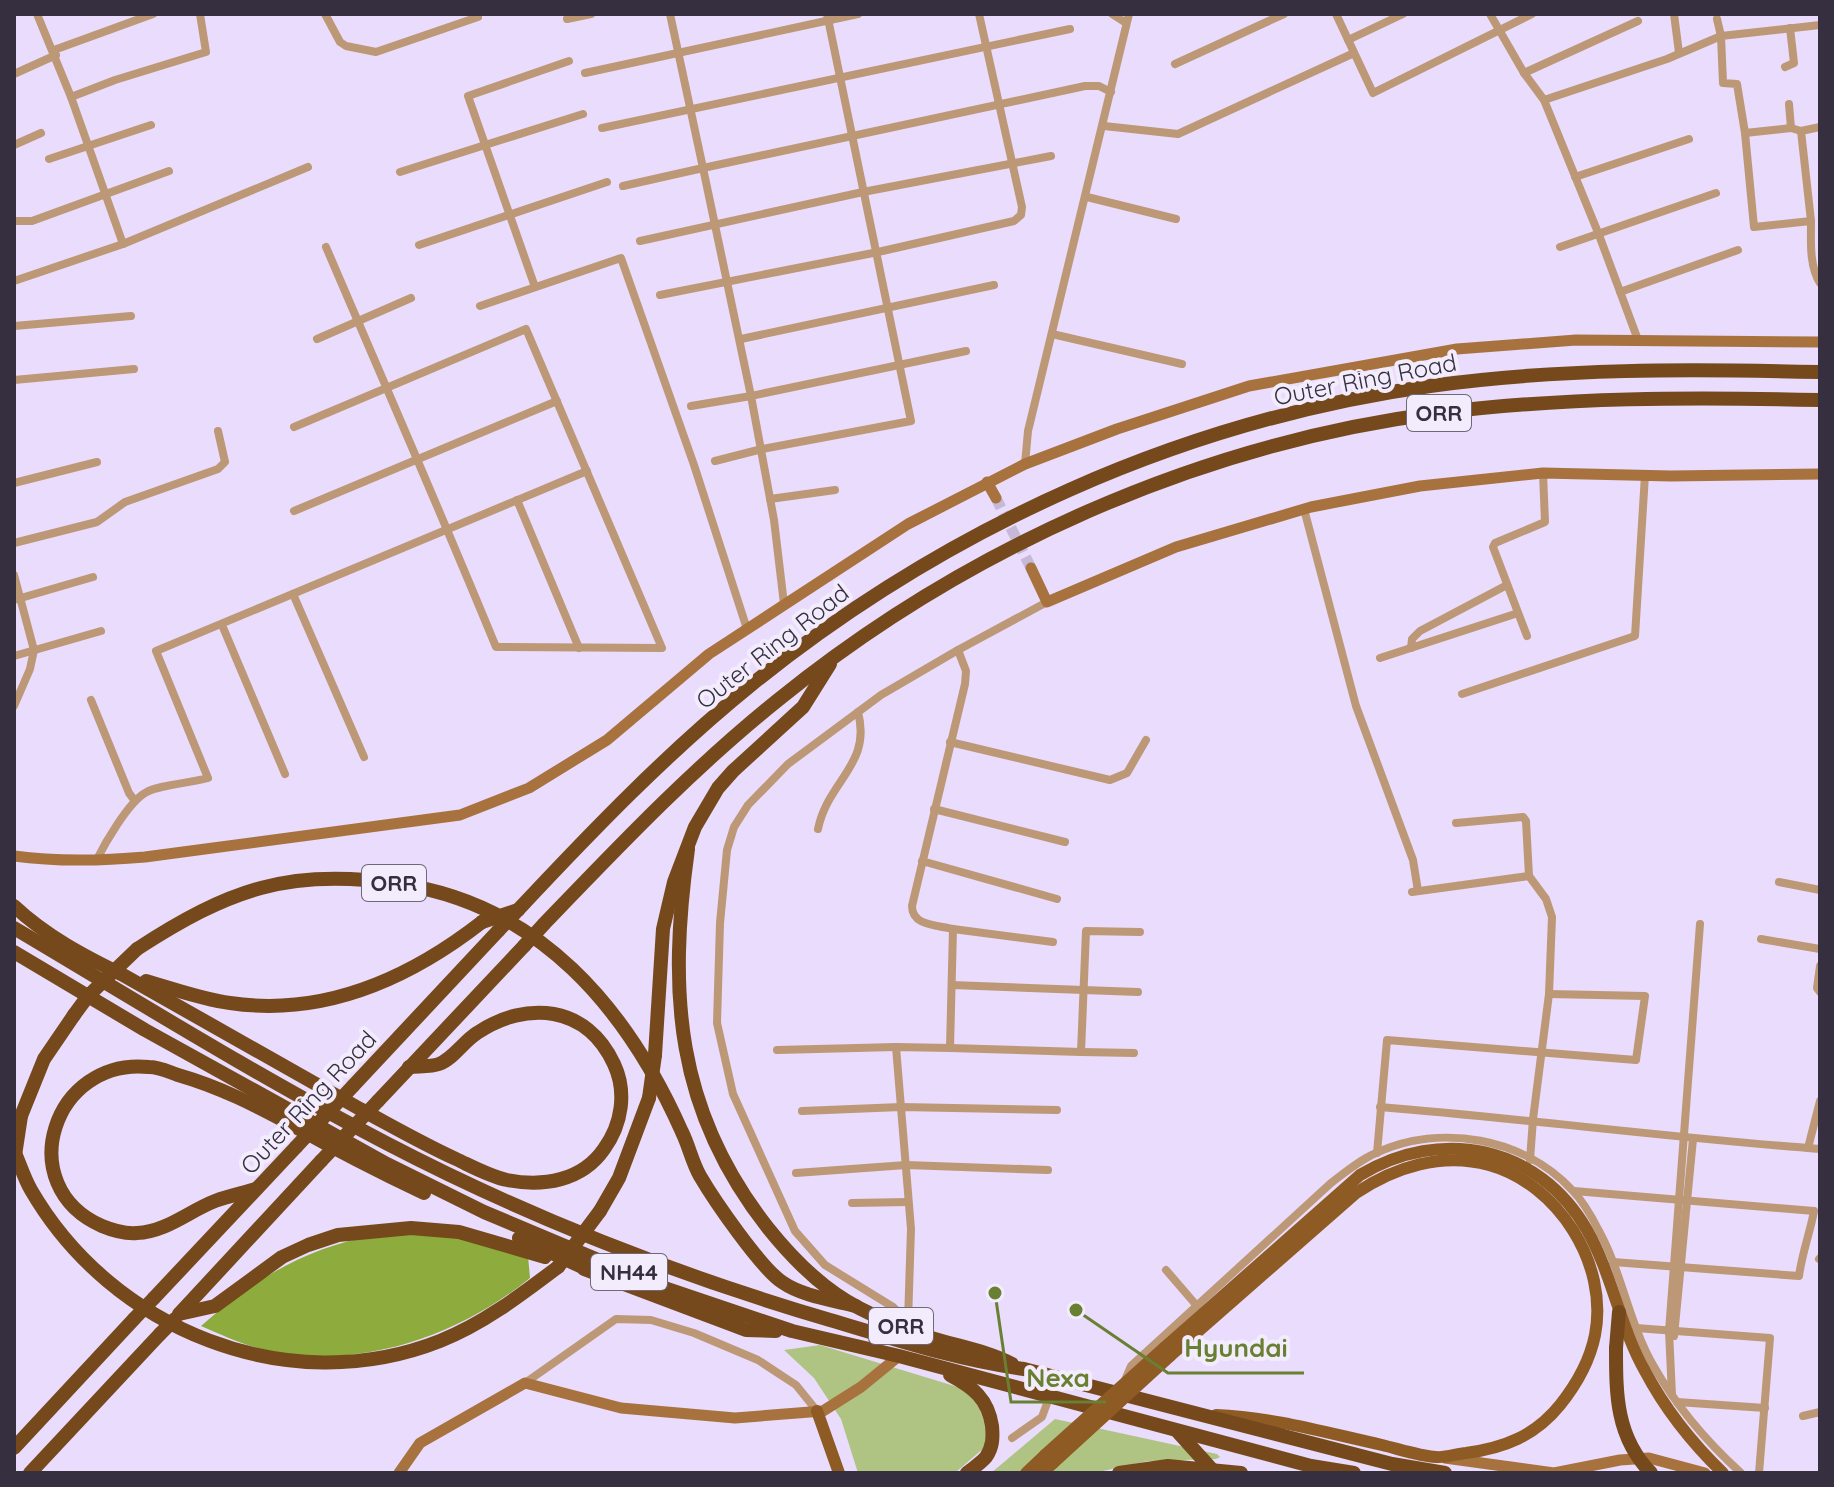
<svg xmlns="http://www.w3.org/2000/svg" width="1834" height="1487" font-family="Quicksand,sans-serif">
  <rect width="100%" height="100%" fill="#e9dcfd"/>
  <g fill="#afc482">
    <path d="M820,1345L961,1388C981,1403 987,1422 986,1446L955,1473H858L841,1419L814,1378L784,1350Z"/>
    <path d="M1055,1419L1217,1454L1220,1457L1216,1459L1148,1461L1094,1473H991Z"/>
  </g>
  <path fill="#8dac3d" d="M376,1235H441L478,1242L528,1256L530,1278C456,1338 354,1373 258,1348C238,1343 220,1334 201,1326C254,1279 305,1248 376,1235Z"/>
  <g fill="none" stroke-linecap="round" stroke-linejoin="round">
    <path stroke="#c5b9d7" stroke-width="11" stroke-dasharray="11 5.5" stroke-linecap="butt" d="M996,498L1031,568"/>
    <g stroke="#bd9876" stroke-width="8">
      <path d="M37,14L71,97L123,244"/>
      <path d="M325,14L340,42L346,46L376,52L478,17"/>
      <path d="M1112,14L1126,23"/>
      <path d="M1336,14L1373,93L1532,14"/>
      <path d="M1490,14L1524,73L1544,100L1599,235L1638,340"/>
      <path d="M1674,14L1679,53"/>
      <path d="M567,19L591,14"/>
      <path d="M1717,19L1721,36L1723,83L1737,84L1745,133L1754,227L1811,221C1811,240 1809,266 1820,283"/>
      <path d="M1348,40L1403,14"/>
      <path d="M54,50L153,14"/>
      <path d="M1175,64L1284,14"/>
      <path d="M1785,67L1794,63L1790,28"/>
      <path d="M585,73L858,14"/>
      <path d="M1524,73L1638,21"/>
      <path d="M14,74L56,55"/>
      <path d="M71,97L115,80L206,52L200,14"/>
      <path d="M1544,100L1667,59L1721,36L1820,25"/>
      <path d="M1789,104L1791,128"/>
      <path d="M1104,126L1178,134L1354,53"/>
      <path d="M602,128L1070,29"/>
      <path d="M1801,131L1811,221"/>
      <path d="M1745,133L1791,128L1801,131L1820,127"/>
      <path d="M14,145L41,133"/>
      <path d="M49,159L151,125"/>
      <path d="M400,172L583,114"/>
      <path d="M1575,177L1689,139"/>
      <path d="M623,186L703,168L670,14"/>
      <path d="M1087,197L1176,219"/>
      <path d="M14,221H32L169,171"/>
      <path d="M640,241L863,192L1051,156"/>
      <path d="M419,245L607,182"/>
      <path d="M1560,247L1716,193"/>
      <path d="M14,281L123,244L308,167"/>
      <path d="M535,287L468,96L569,61"/>
      <path d="M1620,292L1738,250"/>
      <path d="M660,295L878,252L1014,221L1021,215L1022,207L979,14"/>
      <path d="M480,306L621,258L694,465L747,629"/>
      <path d="M14,326L131,316"/>
      <path d="M1052,334L1182,364"/>
      <path d="M317,339L411,298"/>
      <path d="M741,339L994,285"/>
      <path d="M14,380L134,369"/>
      <path d="M691,406L751,396L703,168L1085,86H1099L1111,92"/>
      <path d="M294,427L526,329L662,648L496,647C441,513 383,380 326,247"/>
      <path d="M715,461L762,449L911,421L827,14"/>
      <path d="M1025,464L1028,431L1129,14"/>
      <path d="M14,483L97,462"/>
      <path d="M770,499L835,490"/>
      <path d="M517,500L579,648"/>
      <path d="M1304,509L1356,706L1413,860L1418,891"/>
      <path d="M294,511L557,401"/>
      <path d="M14,543L97,522L125,502L218,469L225,462L218,431"/>
      <path d="M14,575L34,650L30,669L14,706"/>
      <path d="M293,594L364,757"/>
      <path d="M14,600L93,577"/>
      <path d="M784,604L774,520L751,396L966,351"/>
      <path d="M222,625L285,774"/>
      <path d="M1527,636L1493,547L1495,543L1545,522L1543,473"/>
      <path d="M1411,648L1412,639L1420,631L1507,585"/>
      <path d="M14,656L101,631"/>
      <path d="M1380,658L1518,613"/>
      <path d="M1462,694L1635,636L1645,475"/>
      <path d="M91,700L129,793L135,801"/>
      <path d="M950,742L1110,780L1127,773L1146,740"/>
      <path d="M934,809L1065,842"/>
      <path d="M1456,823L1523,817L1526,821L1529,876"/>
      <path d="M818,829C828,780 872,765 858,712"/>
      <path d="M96,861C105,843 128,803 145,793C157,785 191,783 208,778L156,651L587,471"/>
      <path d="M922,861L1057,899"/>
      <path d="M1779,882L1820,890"/>
      <path d="M1412,892L1529,876L1546,899L1552,917L1549,994L1533,1119L1530,1160"/>
      <path d="M953,929L1053,942"/>
      <path d="M1761,939L1820,949"/>
      <path d="M1820,966L1817,988L1820,992"/>
      <path d="M952,985L1138,992"/>
      <path d="M950,1048L1081,1052L1086,931L1140,932"/>
      <path d="M777,1050L896,1047"/>
      <path d="M1081,1052L1134,1053"/>
      <path d="M1380,1107C1527,1119 1673,1138 1820,1149"/>
      <path d="M802,1111L901,1107L1057,1110"/>
      <path d="M1808,1148L1820,1101"/>
      <path d="M1377,1153L1387,1040L1636,1060L1645,996L1549,994"/>
      <path d="M796,1173L906,1165L1048,1170"/>
      <path d="M1574,1191L1814,1211C1810,1233 1802,1253 1799,1276L1613,1262"/>
      <path d="M852,1203L908,1202"/>
      <path d="M1819,1259L1820,1258"/>
      <path d="M1166,1270L1197,1306"/>
      <path d="M908,1321L911,1229L896,1047L950,1048L953,929C937,925 912,926 912,906L965,684L966,671L958,650"/>
      <path d="M1636,1328L1770,1338L1759,1473"/>
      <path d="M912,1330L908,1321L893,1307L825,1265L795,1231L733,1094L717,1023L720,923L727,850L734,827L748,805L788,764L881,695L958,650L1047,602"/>
      <path d="M1674,1336L1693,1139"/>
      <path d="M1125,1380L1131,1366L1331,1183C1345,1172 1360,1160 1376,1153C1441,1123 1524,1138 1572,1190C1583,1201 1592,1217 1599,1231C1622,1273 1629,1323 1653,1365C1676,1406 1707,1442 1741,1473"/>
      <path d="M525,1383L616,1319L651,1320L694,1333L758,1360L796,1385L817,1411"/>
      <path d="M1672,1395L1669,1331L1700,924"/>
      <path d="M1677,1402L1765,1408"/>
      <path d="M1803,1416L1820,1412"/>
      <path d="M1012,1438L1042,1417L1050,1395"/>
    </g>
    <g stroke="#a8723e" stroke-width="11">
      <path d="M987,482L996,498"/>
      <path d="M1031,568L1047,602L1176,547L1311,507L1420,486L1543,473L1671,476L1820,474"/>
      <path d="M14,856C58,862 100,861 145,857L460,815L529,788L607,740L709,654L908,524L1025,464L1117,429L1249,386L1457,349L1576,340L1820,342"/>
      <path d="M1445,1458L1554,1473L1620,1460L1649,1458L1705,1473"/>
      <path d="M399,1473L420,1443L525,1383L621,1408L735,1418L823,1411L861,1387L899,1356"/>
    </g>
    <g stroke="#8f5b25" stroke-width="12">
      <path d="M1164,1348L1360,1175C1441,1126 1539,1146 1587,1230C1612,1274 1620,1327 1645,1371C1665,1409 1692,1443 1723,1473"/>
      <path d="M1170,1356L1356,1193C1395,1167 1442,1152 1489,1165C1558,1184 1609,1264 1595,1335C1590,1360 1576,1385 1560,1405C1535,1436 1504,1448 1466,1453C1456,1454 1445,1458 1436,1457C1419,1456 1399,1449 1382,1445C1327,1433 1272,1417 1216,1415"/>
      <path d="M817,1411L839,1473"/>
      <path d="M1026,1473L1045,1455"/>
      <path d="M1042,1473L1053,1463"/>
    </g>
    <g stroke="#75491b" stroke-width="14">
      <path d="M688,849C668,992 675,1110 768,1228C792,1258 824,1290 859,1308C880,1319 903,1328 926,1336C955,1346 985,1350 1012,1364"/>
      <path d="M14,906C46,936 84,956 123,975C202,1019 281,1064 360,1109C392,1126 423,1144 456,1159C473,1167 489,1176 507,1180C543,1187 582,1181 604,1149C622,1124 627,1092 614,1064C587,1005 526,1000 477,1033C464,1041 453,1059 439,1064C431,1067 419,1066 409,1067"/>
      <path d="M518,910C592,831 667,753 751,685C947,527 1181,421 1430,386C1559,368 1690,369 1820,372"/>
      <path d="M544,924C619,846 693,768 778,700C966,548 1198,444 1438,413C1565,397 1692,397 1820,400"/>
      <path d="M14,928C137,1001 259,1077 386,1143C528,1217 677,1275 830,1320C894,1339 957,1360 1024,1369L1392,1464L1445,1473"/>
      <path d="M137,949C228,890 289,867 399,884C539,904 627,1008 682,1132C689,1146 692,1162 700,1176C714,1200 760,1267 782,1282C802,1296 832,1300 856,1306"/>
      <path d="M14,952L145,1030L387,1164L484,1212L667,1289L792,1331L899,1356L1311,1466L1354,1473"/>
      <path d="M146,981C174,989 201,999 230,1003C324,1017 410,978 482,922"/>
      <path d="M655,1055L663,929L674,882L695,827L718,788L733,771L803,707L830,664"/>
      <path d="M353,1086L498,931"/>
      <path d="M378,1101L524,946"/>
      <path d="M21,1116L44,1059L74,1015"/>
      <path d="M14,1151C20,1164 24,1178 31,1190C112,1330 288,1401 440,1341C483,1324 521,1295 558,1267"/>
      <path d="M256,1189C243,1193 229,1196 215,1201C189,1211 166,1232 137,1233C124,1234 114,1231 102,1226C11,1186 53,1057 149,1067C159,1067 169,1072 178,1075C220,1087 257,1106 294,1126C337,1150 380,1172 424,1193"/>
      <path d="M600,1211L619,1178L649,1098"/>
      <path d="M519,1238L591,1271"/>
      <path d="M584,1269L746,1330L776,1331"/>
      <path d="M154,1298L296,1147"/>
      <path d="M180,1313L321,1161"/>
      <path d="M179,1314L215,1306L282,1257L308,1245L338,1235L411,1228L459,1232L545,1257"/>
      <path d="M1616,1348L1619,1312"/>
      <path d="M950,1375C973,1387 988,1399 992,1426C993,1437 993,1447 986,1457C981,1463 973,1468 967,1473"/>
      <path d="M1178,1432L1215,1473"/>
      <path d="M14,1448L134,1319"/>
      <path d="M30,1473L160,1334"/>
    </g>
    <g stroke="#8f5b25" stroke-width="12">
      <path d="M1045,1455L1164,1348"/>
      <path d="M1053,1463L1170,1356"/>
    </g>
    <g stroke="#75491b" stroke-width="14">
      <path d="M482,922L518,910"/>
      <path d="M498,931L517,911"/>
      <path d="M524,946L544,924"/>
      <path d="M74,1015L88,996L137,949"/>
      <path d="M649,1098L655,1055"/>
      <path d="M296,1147L353,1086"/>
      <path d="M321,1161L378,1101"/>
      <path d="M14,1162L21,1116"/>
      <path d="M558,1267L600,1211"/>
      <path d="M134,1319L154,1298"/>
      <path d="M160,1334L175,1319"/>
      <path d="M1616,1348C1616,1395 1616,1437 1651,1473"/>
      <path d="M1119,1473L1168,1466L1241,1473"/>
    </g>
  </g>
  <g text-anchor="middle" dominant-baseline="central" stroke-width="8" stroke-linejoin="round" paint-order="stroke">
    <g fill="#f3ecfd" stroke="#6e6878" stroke-width="2">
      <rect x="1407" y="395" width="64" height="36" rx="6"/>
      <rect x="362" y="865" width="64" height="36" rx="6"/>
      <rect x="591" y="1254" width="76" height="36" rx="6"/>
      <rect x="869" y="1308" width="64" height="36" rx="6"/>
    </g>
    <g font-size="22" font-weight="bold" fill="#352f3f">
      <text x="1439" y="413">ORR</text>
      <text x="394" y="883">ORR</text>
      <text x="629" y="1272">NH44</text>
      <text x="901" y="1326">ORR</text>
    </g>
    <g font-size="24" fill="#352f3f" stroke="#f3ecfd">
      <text transform="translate(1365 379) rotate(-11)">Outer Ring Road</text>
      <text transform="translate(772 646) rotate(-38)">Outer Ring Road</text>
      <text transform="translate(308 1102) rotate(-47)">Outer Ring Road</text>
    </g>
  </g>
  <path fill="none" stroke="#697f31" stroke-width="3" d="M1076 1310L1168 1373H1304M995 1293L1011 1402H1106"/>
  <g fill="#697f31" stroke="#f3ecfd" stroke-width="3">
    <circle cx="1076" cy="1310" r="8"/>
    <circle cx="995" cy="1293" r="8"/>
  </g>
  <g font-size="26" text-anchor="middle" font-weight="bold" fill="#697f31" stroke="#f3ecfd" stroke-width="8" stroke-linejoin="round" paint-order="stroke">
    <text x="1236" y="1357">Hyundai</text>
    <text x="1058" y="1387">Nexa</text>
  </g>
  <rect width="1834" height="1487" fill="none" stroke="#352f3f" stroke-width="32"/>
</svg>
